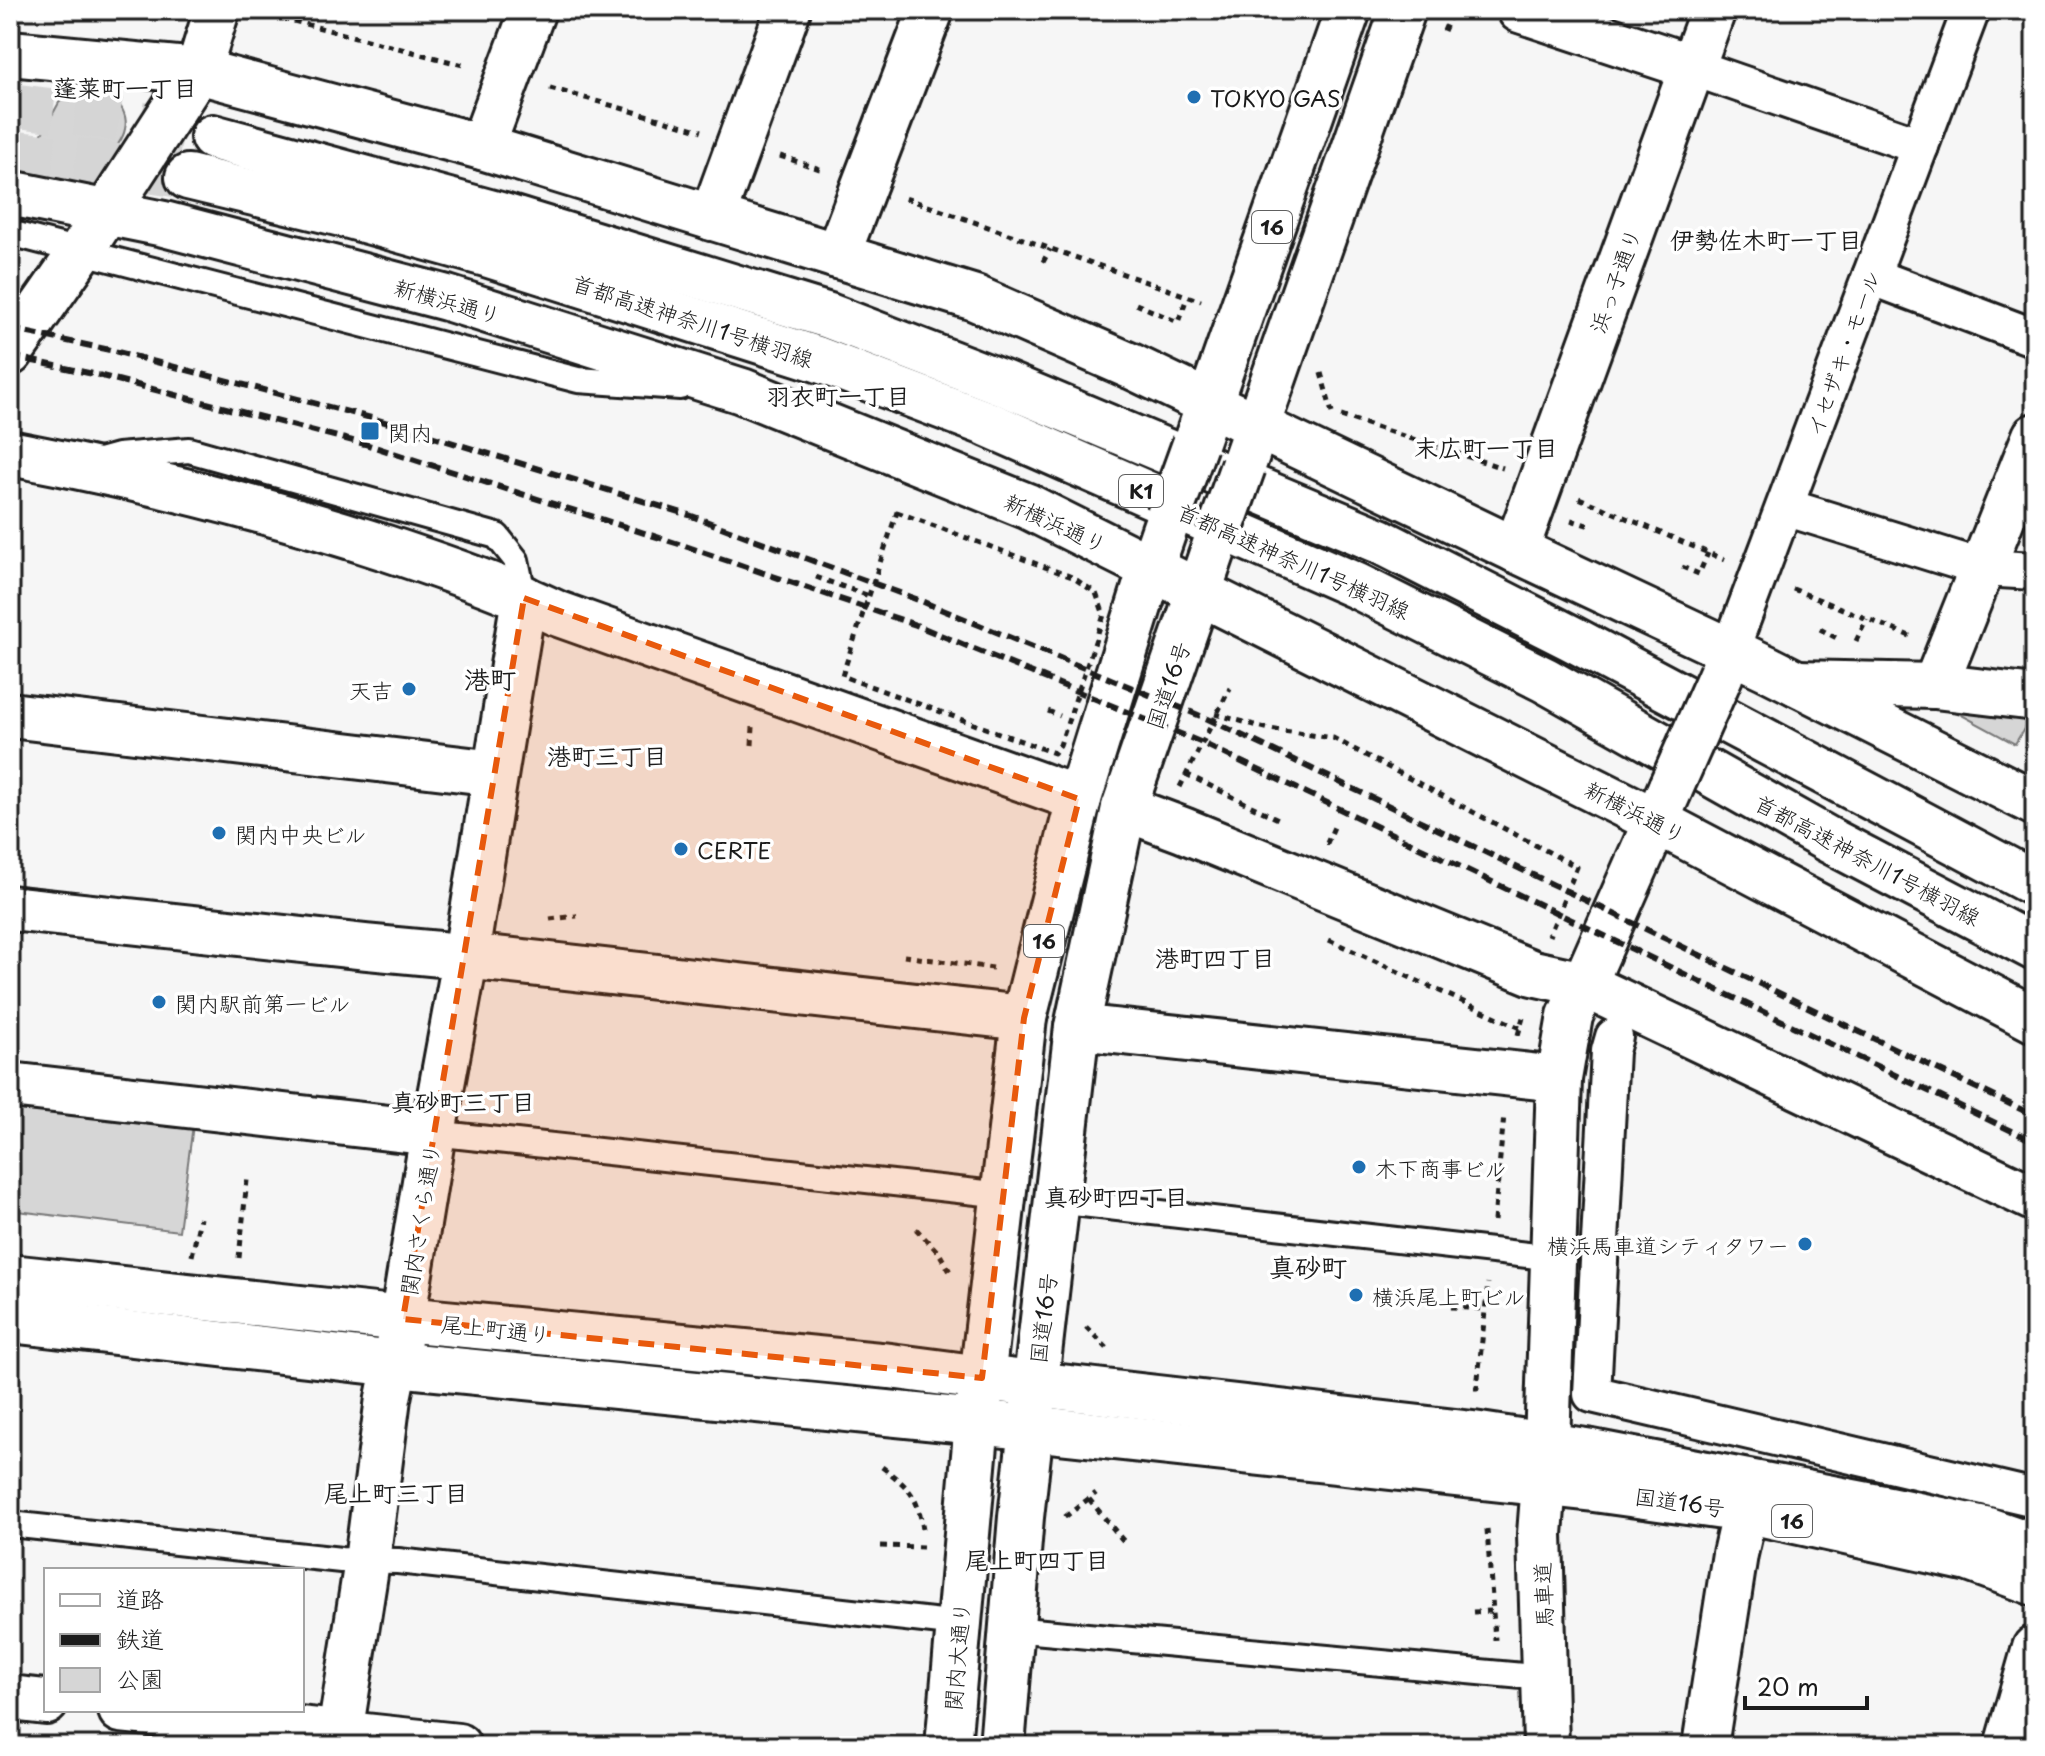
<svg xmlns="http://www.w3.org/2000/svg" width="2045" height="1756" font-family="'Playpen Sans','Klee One',sans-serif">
  <rect width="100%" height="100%" fill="#f6f6f6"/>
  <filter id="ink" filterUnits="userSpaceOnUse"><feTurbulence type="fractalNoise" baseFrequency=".0125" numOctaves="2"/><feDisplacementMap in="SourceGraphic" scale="16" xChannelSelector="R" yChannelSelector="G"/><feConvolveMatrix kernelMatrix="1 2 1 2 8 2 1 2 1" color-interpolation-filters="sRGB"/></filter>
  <g filter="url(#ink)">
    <g fill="#d6d6d6" stroke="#797979" stroke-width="2">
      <path d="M67,88L116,99C122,108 128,117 125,129C122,146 89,181 73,184L21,172Z"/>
      <path d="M1955,709L2035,710L2015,744L1956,712Z"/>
      <path d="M10,1103L193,1125L179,1231L10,1210Z"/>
    </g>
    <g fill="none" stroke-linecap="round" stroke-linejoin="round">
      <g stroke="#d5d5d5" stroke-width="44" stroke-dasharray="44 22" stroke-linecap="butt">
        <path d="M10,105L105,117L213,137"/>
        <path d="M10,152L91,162L188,177"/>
      </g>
      <defs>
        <g id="service">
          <path d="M10,233L578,380L680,387"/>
          <path d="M96,462L118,456L189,450L497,536L516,560L524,598"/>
          <path d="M433,1133L1004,1195"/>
          <path d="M1056,1201L1554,1258"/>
          <path d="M10,1524L341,1560L398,1561L959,1624"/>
          <path d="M1012,1629L1545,1678"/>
        </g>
        <g id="pedestrian">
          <path d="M1692,67L1920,146"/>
          <path d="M1871,276L2035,338"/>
          <path d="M1785,507L1982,568L2035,571"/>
          <path d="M1730,651L1971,10"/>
          <path d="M1614,1037L1610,1051L1592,1394L2035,1498"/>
        </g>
        <g id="minor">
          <path d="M712,218L788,10"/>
          <path d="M837,256L931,10"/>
          <path d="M10,353L82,250L198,71L217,10"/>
          <path d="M10,453C137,477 263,508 386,548C443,567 501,587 556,613L1079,799"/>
          <path d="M1516,550L1713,10"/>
          <path d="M1797,683L1935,686L2035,698"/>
          <path d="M1935,686L2035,436"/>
          <path d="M10,715L495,773"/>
          <path d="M1124,808L1183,830L1533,973L1583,984L2035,1199"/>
          <path d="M10,908L366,947L504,960L1024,1018"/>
          <path d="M1077,1027L1559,1079"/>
          <path d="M10,1085L433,1133"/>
          <path d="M10,1698L46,1702"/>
          <path d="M121,1710L458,1746"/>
          <path d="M338,1746L367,1561L388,1398L395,1364L433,1133L466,955L524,598"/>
          <path d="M1546,1746L1540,1534L1547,1445L1559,1079L1570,1016L1671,787"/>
          <path d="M1705,1746L1735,1554L1745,1510"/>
          <path d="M2007,1746L2035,1648"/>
        </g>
        <g id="tertiary">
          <path d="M1520,10L1692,67"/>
          <path d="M10,53L198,71L482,147L975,298L1133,367L1516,550L1767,668L2035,803"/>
          <path d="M482,147L533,10"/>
          <path d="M10,193L164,224L447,298L742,391L1027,506L1656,821L2035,1020"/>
          <path d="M10,1277L403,1319L890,1366L982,1378"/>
          <path d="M10,1320L395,1364L977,1422"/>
        </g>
        <g id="primary">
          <path d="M948,1746L977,1422"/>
          <path d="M1002,1746L1021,1517L1031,1428"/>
        </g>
        <g id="trunk">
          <path d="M1195,444L1348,10"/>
          <path d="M1243,466L1403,10"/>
          <path d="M1169,516L1151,568L1079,799L1024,1018L977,1422L1594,1489L1745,1510L1969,1559L2035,1583"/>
          <path d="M982,1378L1473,1434L1592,1452L1889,1509L1985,1529L2035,1546"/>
          <path d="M1032,1414L1077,1027L1124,808L1218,536"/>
        </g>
        <g id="motorway">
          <path d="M213,137L500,215L829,316L1003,383L1380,541L1571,638L2035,884"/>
          <path d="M188,177L346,215L486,254L817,359L988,424L1357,586L1545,680L1827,839L2035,948"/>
        </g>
      </defs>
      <use href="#service" stroke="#1c1c1c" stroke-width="30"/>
      <use href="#pedestrian" stroke="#1c1c1c" stroke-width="42"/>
      <use href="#minor" stroke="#1c1c1c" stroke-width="50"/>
      <use href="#tertiary" stroke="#1c1c1c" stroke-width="50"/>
      <use href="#primary" stroke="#1c1c1c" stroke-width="50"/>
      <use href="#trunk" stroke="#1c1c1c" stroke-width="50"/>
      <use href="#motorway" stroke="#1c1c1c" stroke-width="50"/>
      <g stroke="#1c1c1c" stroke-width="5" stroke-dasharray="6 6" stroke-linecap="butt">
        <path d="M259,12L467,66"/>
        <path d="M1444,31L1453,10"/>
        <path d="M550,88L702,131"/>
        <path d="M780,156L823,170"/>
        <path d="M905,198L1201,301"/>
        <path d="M1043,262L1050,249"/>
        <path d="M1136,304L1178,322L1187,298"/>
        <path d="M1321,373L1332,413"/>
        <path d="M1341,416L1503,468"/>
        <path d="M1579,498L1725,560"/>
        <path d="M897,512L1072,577L1096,593L1104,615L1060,745L1054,753L842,676Z"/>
        <path d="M1571,520L1593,527"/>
        <path d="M1682,567L1699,574L1708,553"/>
        <path d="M816,577L869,596"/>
        <path d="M1793,589L1910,636"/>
        <path d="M1820,629L1840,640"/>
        <path d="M1856,641L1867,619"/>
        <path d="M1048,711L1060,716"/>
        <path d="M1215,714L1269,729L1333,738L1577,867L1549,936"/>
        <path d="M752,745L753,727"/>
        <path d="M1186,774L1278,819"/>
        <path d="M1180,787L1230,688"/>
        <path d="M1326,843H1327L1334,827"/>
        <path d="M550,919L577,916"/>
        <path d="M1329,940L1520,1028"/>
        <path d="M904,956L993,968"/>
        <path d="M1518,1035L1524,1014"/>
        <path d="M1494,1221L1504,1115"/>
        <path d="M916,1229L939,1253L952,1275"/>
        <path d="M192,1256L200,1218"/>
        <path d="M239,1258L247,1180"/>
        <path d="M1451,1307L1485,1309"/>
        <path d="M1086,1327L1107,1348"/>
        <path d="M1474,1388H1477L1488,1283"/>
        <path d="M882,1467C909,1488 917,1494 923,1529"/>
        <path d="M1089,1499L1126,1544"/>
        <path d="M1065,1517L1096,1493"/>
        <path d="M1487,1529L1495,1640"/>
        <path d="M881,1546L923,1547"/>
        <path d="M1473,1612L1492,1611"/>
      </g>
      <use href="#service" stroke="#fff" stroke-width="24"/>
      <use href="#pedestrian" stroke="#fff" stroke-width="36"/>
      <use href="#minor" stroke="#fff" stroke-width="44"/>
      <use href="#tertiary" stroke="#fff" stroke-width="44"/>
      <use href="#primary" stroke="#fff" stroke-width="44"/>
      <use href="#trunk" stroke="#fff" stroke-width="44"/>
      <use href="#motorway" stroke="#fff" stroke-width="44"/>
      <g stroke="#1c1c1c" stroke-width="6" stroke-dasharray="12 6" stroke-linecap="butt">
        <path d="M10,329L110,350L375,419L689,515L921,601L1208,719L2035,1116"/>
        <path d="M10,356L98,375L365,444L679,544L916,625L1200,742L2035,1142"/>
      </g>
      <defs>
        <path id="minor-bridge" d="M1671,787L1721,674"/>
        <g id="trunk-bridge">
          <path d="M1169,516L1195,444"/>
          <path d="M1218,536L1243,466"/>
        </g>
      </defs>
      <use href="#minor-bridge" stroke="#1c1c1c" stroke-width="50" stroke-linecap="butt"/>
      <use href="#trunk-bridge" stroke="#1c1c1c" stroke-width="50" stroke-linecap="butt"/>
      <use href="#minor-bridge" stroke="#fff" stroke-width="44"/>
      <use href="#trunk-bridge" stroke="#fff" stroke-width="44"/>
    </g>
  </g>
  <path fill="#e8590c" fill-opacity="0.2" stroke="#e8590c" stroke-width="6" stroke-dasharray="16 10" stroke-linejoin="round" d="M524,598L1079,799L1024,1018L982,1378L403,1319Z"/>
  <g fill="#1f6fb2" stroke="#fff" stroke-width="3">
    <circle cx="1194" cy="97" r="8"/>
    <rect x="360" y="421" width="20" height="20" rx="4"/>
    <circle cx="409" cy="689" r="8"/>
    <circle cx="219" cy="833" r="8"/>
    <circle cx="681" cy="849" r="8"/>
    <circle cx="159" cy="1002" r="8"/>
    <circle cx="1359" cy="1167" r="8"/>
    <circle cx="1805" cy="1244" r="8"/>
    <circle cx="1356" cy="1295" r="8"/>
  </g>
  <g text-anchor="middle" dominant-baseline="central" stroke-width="7" stroke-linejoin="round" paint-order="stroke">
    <g fill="#fff" stroke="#606060" stroke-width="2">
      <rect x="1252" y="211" width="40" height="32" rx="6"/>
      <rect x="1119" y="475" width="44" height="32" rx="6"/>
      <rect x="1024" y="925" width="40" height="32" rx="6"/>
      <rect x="1772" y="1505" width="40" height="32" rx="6"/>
    </g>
    <g font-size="20" font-weight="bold" fill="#1c1c1c">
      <text x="1272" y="227">16</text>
      <text x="1141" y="491">K1</text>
      <text x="1044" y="941">16</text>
      <text x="1792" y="1521">16</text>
    </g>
    <g font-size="22" fill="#1c1c1c" stroke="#fff" text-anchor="start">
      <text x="1210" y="97">TOKYO GAS</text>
      <text x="388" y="431">関内</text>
      <text x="393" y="689" text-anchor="end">天吉</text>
      <text x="235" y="833">関内中央ビル</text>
      <text x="697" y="849">CERTE</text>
      <text x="175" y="1002">関内駅前第一ビル</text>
      <text x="1375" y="1167">木下商事ビル</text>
      <text x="1789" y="1244" text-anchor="end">横浜馬車道シティタワー</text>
      <text x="1372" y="1295">横浜尾上町ビル</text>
    </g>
    <g font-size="22" fill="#1c1c1c" stroke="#fff">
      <text transform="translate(1614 280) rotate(-70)">浜っ子通り</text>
      <text transform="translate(448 300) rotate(16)">新横浜通り</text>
      <text transform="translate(693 320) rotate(18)">首都高速神奈川1号横羽線</text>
      <text transform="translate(1842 353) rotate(-70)">イセザキ・モール</text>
      <text transform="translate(1056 522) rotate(25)">新横浜通り</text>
      <text transform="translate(1294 560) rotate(24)">首都高速神奈川1号横羽線</text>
      <text transform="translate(1167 685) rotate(-71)">国道16号</text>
      <text transform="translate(1636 811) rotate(27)">新横浜通り</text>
      <text transform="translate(1868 859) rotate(28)">首都高速神奈川1号横羽線</text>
      <text transform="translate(419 1219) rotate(-81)">関内さくら通り</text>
      <text transform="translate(1042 1318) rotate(-83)">国道16号</text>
      <text transform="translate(496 1328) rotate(6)">尾上町通り</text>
      <text transform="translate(1680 1501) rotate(8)">国道16号</text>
      <text transform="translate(1542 1595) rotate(-92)">馬車道</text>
      <text transform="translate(956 1656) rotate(-85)">関内大通り</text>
    </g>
    <g font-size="24" font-weight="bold" fill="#1c1c1c" stroke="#fff">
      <text x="125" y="87">蓬莱町一丁目</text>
      <text x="1766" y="239">伊勢佐木町一丁目</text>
      <text x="838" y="395">羽衣町一丁目</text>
      <text x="1486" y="447">末広町一丁目</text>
      <text x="607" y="755">港町三丁目</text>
      <text x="1215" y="957">港町四丁目</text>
      <text x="463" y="1101">真砂町三丁目</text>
      <text x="1116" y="1196">真砂町四丁目</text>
      <text x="396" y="1492">尾上町三丁目</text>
      <text x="1037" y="1559">尾上町四丁目</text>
    </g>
    <g font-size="26" font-weight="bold" fill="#1c1c1c" stroke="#fff">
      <text x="490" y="678">港町</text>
      <text x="1308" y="1266">真砂町</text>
    </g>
  </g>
  <rect width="2045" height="1756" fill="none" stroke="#fff" stroke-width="40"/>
  <rect x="20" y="20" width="2005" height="1716" fill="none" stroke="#1c1c1c" stroke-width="3" filter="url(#ink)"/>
  <rect x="44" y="1568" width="260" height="144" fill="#ffffff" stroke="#a4a4a4" stroke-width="2"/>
  <rect x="60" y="1594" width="40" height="12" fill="#ffffff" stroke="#a4a4a4" stroke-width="2"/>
  <text x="116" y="1608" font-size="24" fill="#1c1c1c">道路</text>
  <rect x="60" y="1634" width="40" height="12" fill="#1c1c1c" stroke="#a4a4a4" stroke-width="2"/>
  <text x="116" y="1648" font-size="24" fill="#1c1c1c">鉄道</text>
  <rect x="60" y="1668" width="40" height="24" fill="#d6d6d6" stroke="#a4a4a4" stroke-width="2"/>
  <text x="116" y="1688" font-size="24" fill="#1c1c1c">公園</text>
  <path d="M1745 1696v12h122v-12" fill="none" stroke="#1c1c1c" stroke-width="4"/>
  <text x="1757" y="1696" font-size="24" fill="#1c1c1c" stroke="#ffffff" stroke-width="6" paint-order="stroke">20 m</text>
</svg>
